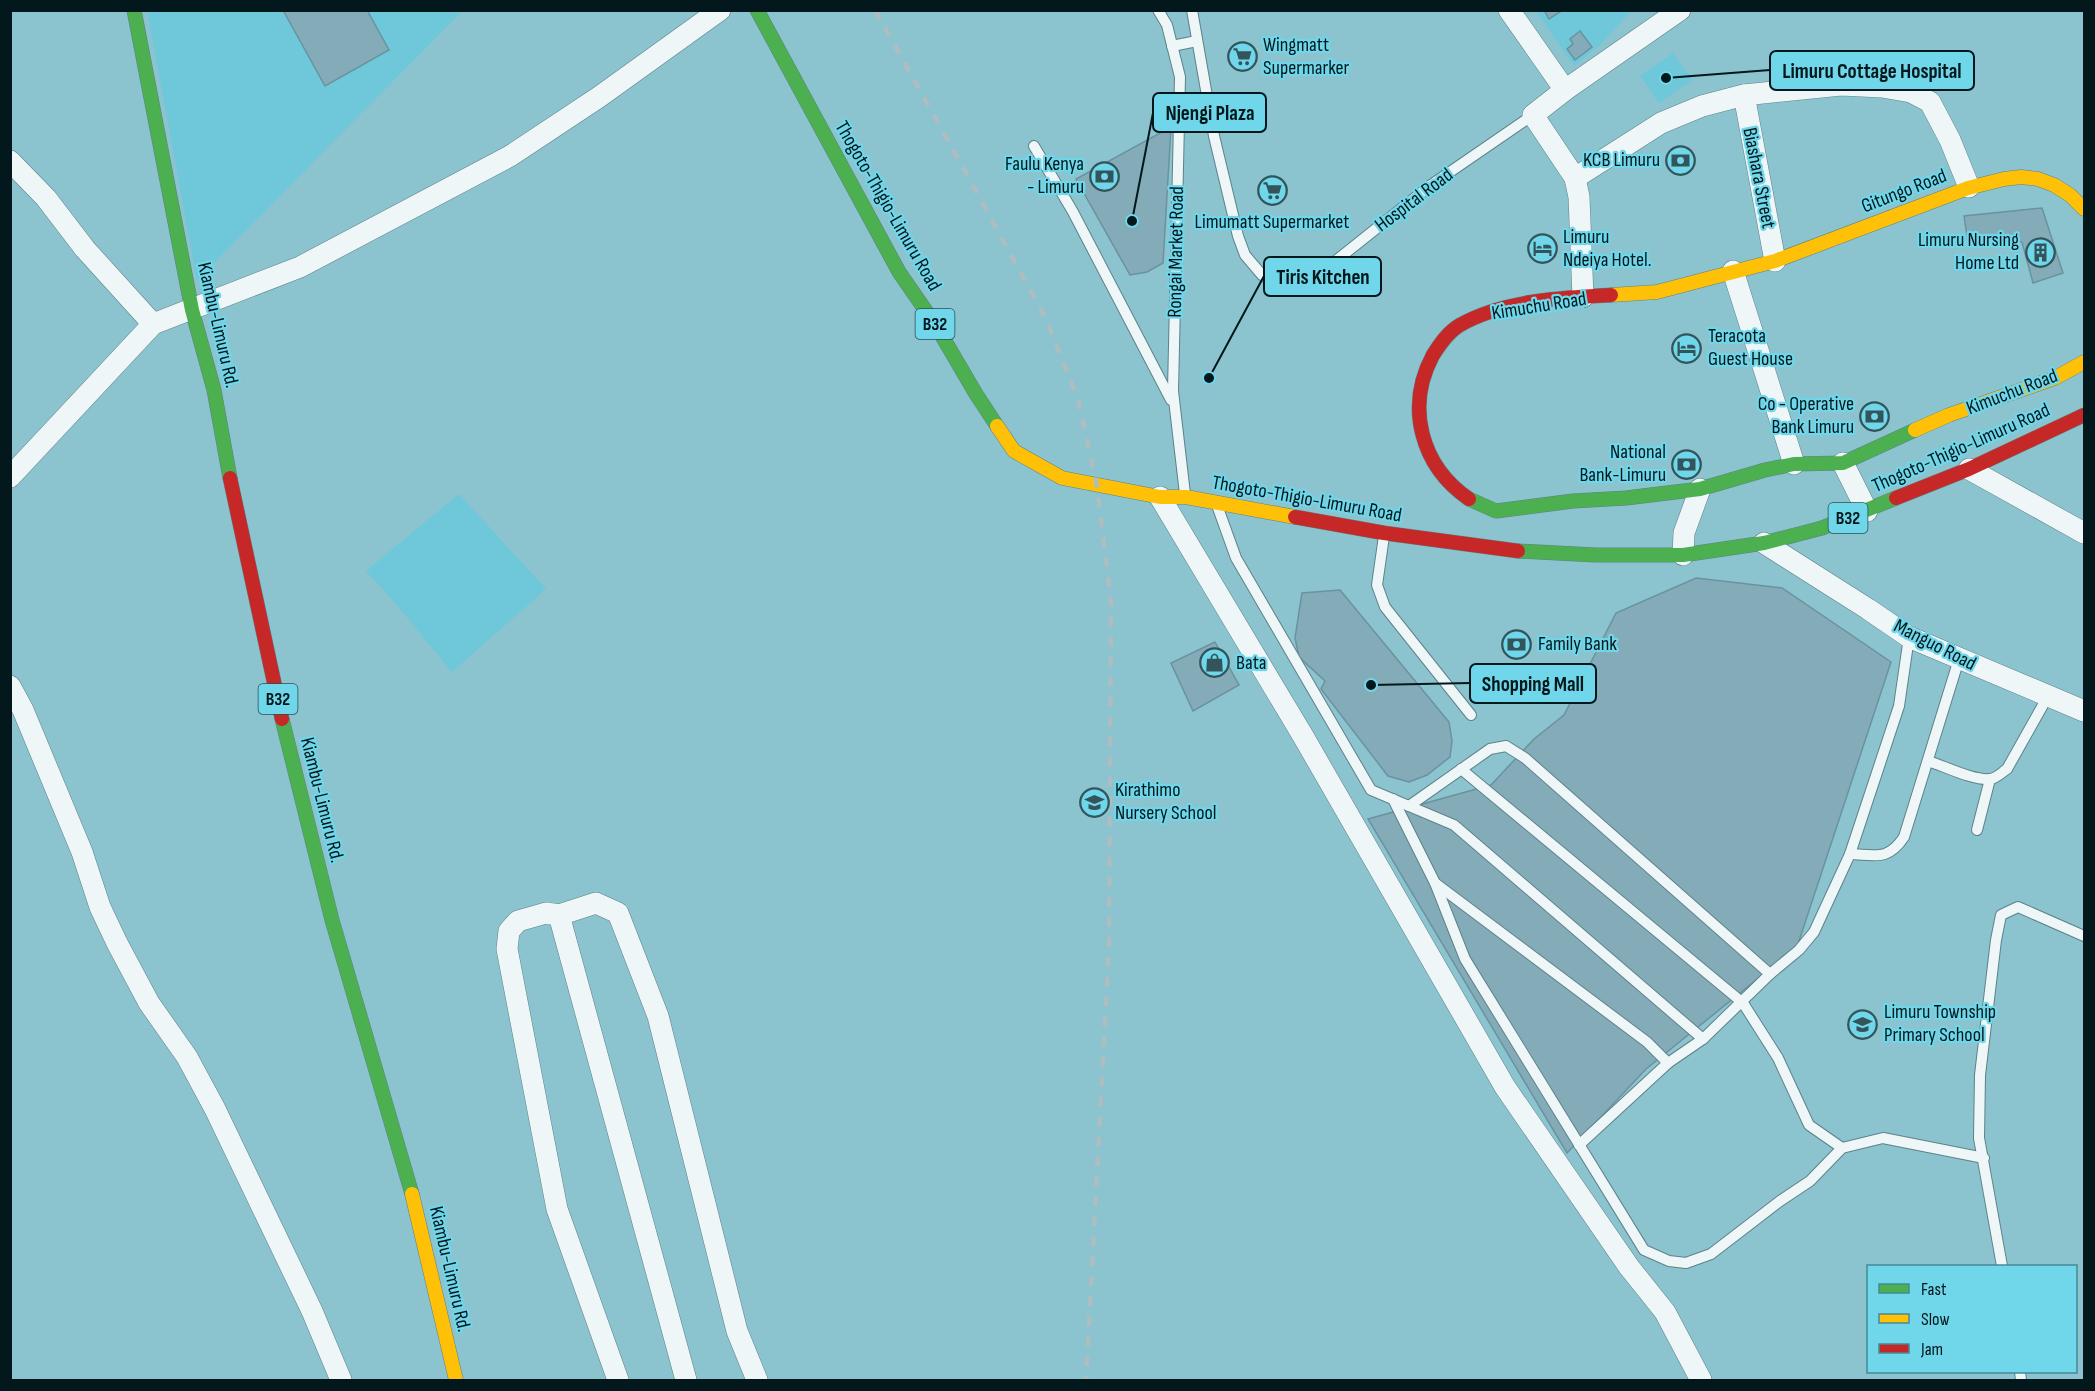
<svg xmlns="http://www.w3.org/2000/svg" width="2095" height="1391" font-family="'Sofia Sans Condensed',sans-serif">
  <rect width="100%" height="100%" fill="#8bc3ce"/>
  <g fill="#6ec8d9">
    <path d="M147,10L462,11L197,280Z"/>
    <path d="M1536,11H1631L1600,45L1574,66Z"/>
    <path d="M1673,53L1692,80L1659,103L1640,76Z"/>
    <path d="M459,494L546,589L452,672L391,598L366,571Z"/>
  </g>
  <g fill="#84acb8" stroke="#68939f" stroke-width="1.5">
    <path d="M283,10H367L389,50L325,86Z"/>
    <path d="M1544,10H1563L1549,19Z"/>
    <path d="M1580,31L1592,47L1575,60L1567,49L1573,44L1570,39Z"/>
    <path d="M1171,127L1163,263L1147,272L1130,275L1076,179Z"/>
    <path d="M2042,208L2063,273L2033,283L2022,242L2006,237L1968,243L1964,216Z"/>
    <path d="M1696,578L1782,588L1891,662L1797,947L1646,1069L1567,1153L1368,819L1491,785L1534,739L1564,715L1616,613Z"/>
    <path d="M1340,590L1449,722L1452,741L1450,757L1427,775L1409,782L1388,776L1321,689L1325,681L1299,657L1295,638L1302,593Z"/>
    <path d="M1215,642L1239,685L1193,711L1171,663Z"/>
  </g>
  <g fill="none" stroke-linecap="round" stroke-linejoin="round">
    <defs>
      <g id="lane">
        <path d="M1158,10L1167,25L1180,77L1173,391L1185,494"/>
        <path d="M1192,10L1214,136L1238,236L1245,255L1262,275L1274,282H1293L1333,263L1431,185L1533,115"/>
        <path d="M1172,46L1197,41"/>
        <path d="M1034,146L1073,212L1171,400"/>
        <path d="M1218,508L1236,558L1371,790L1454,825L1703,1039"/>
        <path d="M1384,536L1377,585L1385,607L1471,715"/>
        <path d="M1928,761C1944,766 1974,781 1990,779C1997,778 2001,773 2007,769L2048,696"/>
        <path d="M1461,769L1743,1003L1778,1058L1809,1125L1842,1148"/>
        <path d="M1393,799L1435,883L1465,959L1644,1250L1669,1261L1686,1263L1711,1254L1780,1201L1810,1181L1842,1148L1883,1138L1984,1158"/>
        <path d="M1409,806L1490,749L1506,746L1525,758L1770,974"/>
        <path d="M1977,830L1990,779"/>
        <path d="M1850,854C1876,855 1888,861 1904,837L1959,659"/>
        <path d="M1435,883L1647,1042L1668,1063L1703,1039L1770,974L1799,950L1814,932L1850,854L1899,706L1909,637"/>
        <path d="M1579,1145L1668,1063"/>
        <path d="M2002,1266L1979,1138L1980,1075L1996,940L2001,915L2018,907L2084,936"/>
        <path d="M2020,1372L2021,1380"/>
      </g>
      <g id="street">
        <path d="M1509,10L1565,90"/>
        <path d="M1744,95L1775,261"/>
        <path d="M10,161L46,198L85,249L153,324"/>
        <path d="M1575,178L1661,123L1702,106L1744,95L1841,85L1882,87L1911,92L1930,102L1950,140L1969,187"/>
        <path d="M1733,271L1794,464"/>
        <path d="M1583,297L1579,197L1575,178L1533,115L1565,90L1680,10"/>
        <path d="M1843,463L1867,511"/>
        <path d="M1969,469L2084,533"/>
        <path d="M10,477L153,324L300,267L510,156L599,97L720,10"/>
        <path d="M1160,497L1303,736L1505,1087L1629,1267L1665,1312L1701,1380"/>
        <path d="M1764,543L1868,609L1909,637L2084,711"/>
        <path d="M1683,555L1684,533L1700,489"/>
        <path d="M10,686L23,710L82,852L100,907L117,943L149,1003L187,1057L215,1109L312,1311L341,1380"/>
        <path d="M559,915L686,1380"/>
        <path d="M618,1380L557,1209L507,949L509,931L518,921L546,913L559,915L596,903L618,913L658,1016L737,1331L757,1380"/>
      </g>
      <g id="fast">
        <path d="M134,10L192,310L214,390L230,478"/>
        <path d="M757,10L899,272L935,324L976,394L997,426"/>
        <path d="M1469,499L1496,511L1573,501L1626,498L1700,489L1765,470L1794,464L1843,463L1915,430"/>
        <path d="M1518,551L1595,555H1683L1764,543L1822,528L1896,498"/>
        <path d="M282,719L332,920L412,1194"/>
      </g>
      <g id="slow">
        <path d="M1611,295L1657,292L1775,261L1968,188L2004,179L2021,177L2038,179L2054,185L2070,195L2084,209"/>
        <path d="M997,426L1014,451L1062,478L1160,497H1186L1295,517"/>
        <path d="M1915,430L1949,415L2055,378L2084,362"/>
        <path d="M412,1194L456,1380"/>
      </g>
      <g id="jam">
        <path d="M230,478L282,719"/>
        <path d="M1896,498L1969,469L2084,415"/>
        <path d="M1469,499C1421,466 1405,407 1433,355C1440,344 1448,332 1460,325C1504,300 1562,298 1611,295"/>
        <path d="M1295,517L1384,533L1518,551"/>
      </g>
    </defs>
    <use href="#lane" stroke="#5e8289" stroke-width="12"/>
    <use href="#street" stroke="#5e8289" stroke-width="22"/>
    <use href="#fast" stroke="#5e8289" stroke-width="15"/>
    <use href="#slow" stroke="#5e8289" stroke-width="15"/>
    <use href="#jam" stroke="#5e8289" stroke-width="15"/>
    <use href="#lane" stroke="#eef6f8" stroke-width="10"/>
    <use href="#street" stroke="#eef6f8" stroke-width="21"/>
    <use href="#fast" stroke="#4caf50" stroke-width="14"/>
    <use href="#slow" stroke="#ffc107" stroke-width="14"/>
    <use href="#jam" stroke="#c62828" stroke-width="14"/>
    <path stroke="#aebdc0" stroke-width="4.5" stroke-dasharray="10 10" stroke-linecap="butt" d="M875,10L971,182L1045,317L1078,399L1097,486L1111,603L1109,947L1086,1380"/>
  </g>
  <defs>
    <symbol id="supermarket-ring" viewBox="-11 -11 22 22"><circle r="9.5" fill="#70d6e9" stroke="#33545a" stroke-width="1.5"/><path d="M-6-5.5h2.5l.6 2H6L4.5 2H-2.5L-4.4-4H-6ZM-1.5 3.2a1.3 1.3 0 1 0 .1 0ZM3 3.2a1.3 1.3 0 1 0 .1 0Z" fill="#33545a"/></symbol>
    <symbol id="bank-ring" viewBox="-11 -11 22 22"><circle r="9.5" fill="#70d6e9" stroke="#33545a" stroke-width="1.5"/><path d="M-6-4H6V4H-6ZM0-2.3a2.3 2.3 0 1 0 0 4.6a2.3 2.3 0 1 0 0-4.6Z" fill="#33545a"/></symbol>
    <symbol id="hotel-ring" viewBox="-11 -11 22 22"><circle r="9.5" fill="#70d6e9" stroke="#33545a" stroke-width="1.5"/><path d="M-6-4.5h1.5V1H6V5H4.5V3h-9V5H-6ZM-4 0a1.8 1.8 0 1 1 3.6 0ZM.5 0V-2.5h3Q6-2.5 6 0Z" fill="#33545a"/></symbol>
    <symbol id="building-ring" viewBox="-11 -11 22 22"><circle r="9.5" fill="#70d6e9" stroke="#33545a" stroke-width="1.5"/><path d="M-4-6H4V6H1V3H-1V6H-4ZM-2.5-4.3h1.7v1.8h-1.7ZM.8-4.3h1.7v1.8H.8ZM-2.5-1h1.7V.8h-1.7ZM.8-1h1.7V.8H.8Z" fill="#33545a"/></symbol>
    <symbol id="shop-ring" viewBox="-11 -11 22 22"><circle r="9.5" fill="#70d6e9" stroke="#33545a" stroke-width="1.5"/><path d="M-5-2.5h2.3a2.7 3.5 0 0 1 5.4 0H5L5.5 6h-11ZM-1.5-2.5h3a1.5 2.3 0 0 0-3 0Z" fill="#33545a"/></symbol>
    <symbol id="school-ring" viewBox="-11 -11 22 22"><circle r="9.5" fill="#70d6e9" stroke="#33545a" stroke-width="1.5"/><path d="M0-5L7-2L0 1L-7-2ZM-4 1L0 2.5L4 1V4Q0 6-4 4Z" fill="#33545a"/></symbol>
  </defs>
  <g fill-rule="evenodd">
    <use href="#supermarket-ring" x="1226" y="40" width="33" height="33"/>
    <use href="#bank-ring" x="1664" y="144" width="33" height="33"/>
    <use href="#bank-ring" x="1088" y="160" width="33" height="33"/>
    <use href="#supermarket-ring" x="1256" y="174" width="33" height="33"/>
    <use href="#hotel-ring" x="1526" y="232" width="33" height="33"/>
    <use href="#building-ring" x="2024" y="236" width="33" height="33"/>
    <use href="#hotel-ring" x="1670" y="332" width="33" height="33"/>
    <use href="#bank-ring" x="1858" y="400" width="33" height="33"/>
    <use href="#bank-ring" x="1670" y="448" width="33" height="33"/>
    <use href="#bank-ring" x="1500" y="628" width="33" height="33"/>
    <use href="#shop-ring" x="1198" y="646" width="33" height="33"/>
    <use href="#school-ring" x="1078" y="786" width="33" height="33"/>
    <use href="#school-ring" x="1846" y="1008" width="33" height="33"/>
  </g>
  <g text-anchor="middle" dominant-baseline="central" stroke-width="4.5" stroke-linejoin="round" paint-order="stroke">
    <g fill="#70d6e9" stroke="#24515a" stroke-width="1.5">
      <rect x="915.5" y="309" width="39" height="30" rx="4.5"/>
      <rect x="1828.5" y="503" width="39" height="30" rx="4.5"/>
      <rect x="258.5" y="684" width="39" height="30" rx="4.5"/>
    </g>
    <g font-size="18" font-weight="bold" fill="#03181c">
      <text x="935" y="324">B32</text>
      <text x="1848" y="518">B32</text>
      <text x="278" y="699">B32</text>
    </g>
    <g font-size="20" fill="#03181c" stroke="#70d6e9" text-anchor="start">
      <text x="1263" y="45">Wingmatt<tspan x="1263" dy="23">Supermarker</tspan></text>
      <text x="1660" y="160" text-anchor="end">KCB Limuru</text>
      <text x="1084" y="164" text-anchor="end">Faulu Kenya<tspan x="1084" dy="23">- Limuru</tspan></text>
      <text x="1272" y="222" text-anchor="middle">Limumatt Supermarket</text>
      <text x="1563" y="237">Limuru<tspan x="1563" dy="23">Ndeiya Hotel.</tspan></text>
      <text x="2019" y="240" text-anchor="end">Limuru Nursing<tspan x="2019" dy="23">Home Ltd</tspan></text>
      <text x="1708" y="336">Teracota<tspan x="1708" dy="23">Guest House</tspan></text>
      <text x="1854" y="404" text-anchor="end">Co - Operative<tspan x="1854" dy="23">Bank Limuru</tspan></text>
      <text x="1666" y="452" text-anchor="end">National<tspan x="1666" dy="23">Bank-Limuru</tspan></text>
      <text x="1538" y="644">Family Bank</text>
      <text x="1236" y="663">Bata</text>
      <text x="1115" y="790">Kirathimo<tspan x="1115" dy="23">Nursery School</tspan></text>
      <text x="1884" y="1012">Limuru Township<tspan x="1884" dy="23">Primary School</tspan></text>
    </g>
    <g font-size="20" fill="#03181c" stroke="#70d6e9">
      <text transform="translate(1759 178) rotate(79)">Biashara Street</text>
      <text transform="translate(1904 191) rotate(-21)">Gitungo Road</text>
      <text transform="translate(1414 200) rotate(-37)">Hospital Road</text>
      <text transform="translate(888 206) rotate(60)">Thogoto-Thigio-Limuru Road</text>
      <text transform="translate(1176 252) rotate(-89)">Rongai Market Road</text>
      <text transform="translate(1539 306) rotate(-9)">Kimuchu Road</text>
      <text transform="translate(218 325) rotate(77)">Kiambu-Limuru Rd.</text>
      <text transform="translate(2012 392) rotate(-21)">Kimuchu Road</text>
      <text transform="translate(1961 448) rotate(-24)">Thogoto-Thigio-Limuru Road</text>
      <text transform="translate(1307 499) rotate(10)">Thogoto-Thigio-Limuru Road</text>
      <text transform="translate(1935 645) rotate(27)">Manguo Road</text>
      <text transform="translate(322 800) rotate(76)">Kiambu-Limuru Rd.</text>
      <text transform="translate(450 1269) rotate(77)">Kiambu-Limuru Rd.</text>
    </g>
  </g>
  <path fill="none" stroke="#03181c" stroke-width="2" d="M1666 78L1770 70M1132 221L1153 113M1209 378L1264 276M1371 685L1470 683"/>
  <g fill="#03181c" stroke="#70d6e9" stroke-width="2">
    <circle cx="1666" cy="78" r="6"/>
    <circle cx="1132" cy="221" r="6"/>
    <circle cx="1209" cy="378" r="6"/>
    <circle cx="1371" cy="685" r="6"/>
  </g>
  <g fill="#70d6e9" stroke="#03181c" stroke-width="2">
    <rect x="1770" y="51" width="204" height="39" rx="6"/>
    <rect x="1153" y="93" width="113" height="39" rx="6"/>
    <rect x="1264" y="257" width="117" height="39" rx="6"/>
    <rect x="1470" y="664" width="126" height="39" rx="6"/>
  </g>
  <g font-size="21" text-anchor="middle" font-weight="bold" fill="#03181c">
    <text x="1872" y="78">Limuru Cottage Hospital</text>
    <text x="1210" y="120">Njengi Plaza</text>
    <text x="1323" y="284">Tiris Kitchen</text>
    <text x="1533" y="691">Shopping Mall</text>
  </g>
  <rect width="2095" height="1391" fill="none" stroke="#03181c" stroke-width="24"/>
  <rect x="1867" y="1265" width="210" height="108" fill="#70d6e9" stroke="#448a97" stroke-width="1.5"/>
  <rect x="1879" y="1284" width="30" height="9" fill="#4caf50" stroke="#448a97" stroke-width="1.5"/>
  <text x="1921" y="1295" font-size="18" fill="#03181c">Fast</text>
  <rect x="1879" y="1314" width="30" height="9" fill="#ffc107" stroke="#448a97" stroke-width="1.5"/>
  <text x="1921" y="1325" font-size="18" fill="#03181c">Slow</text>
  <rect x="1879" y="1344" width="30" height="9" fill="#c62828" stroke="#448a97" stroke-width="1.5"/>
  <text x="1921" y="1355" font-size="18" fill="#03181c">Jam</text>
</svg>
